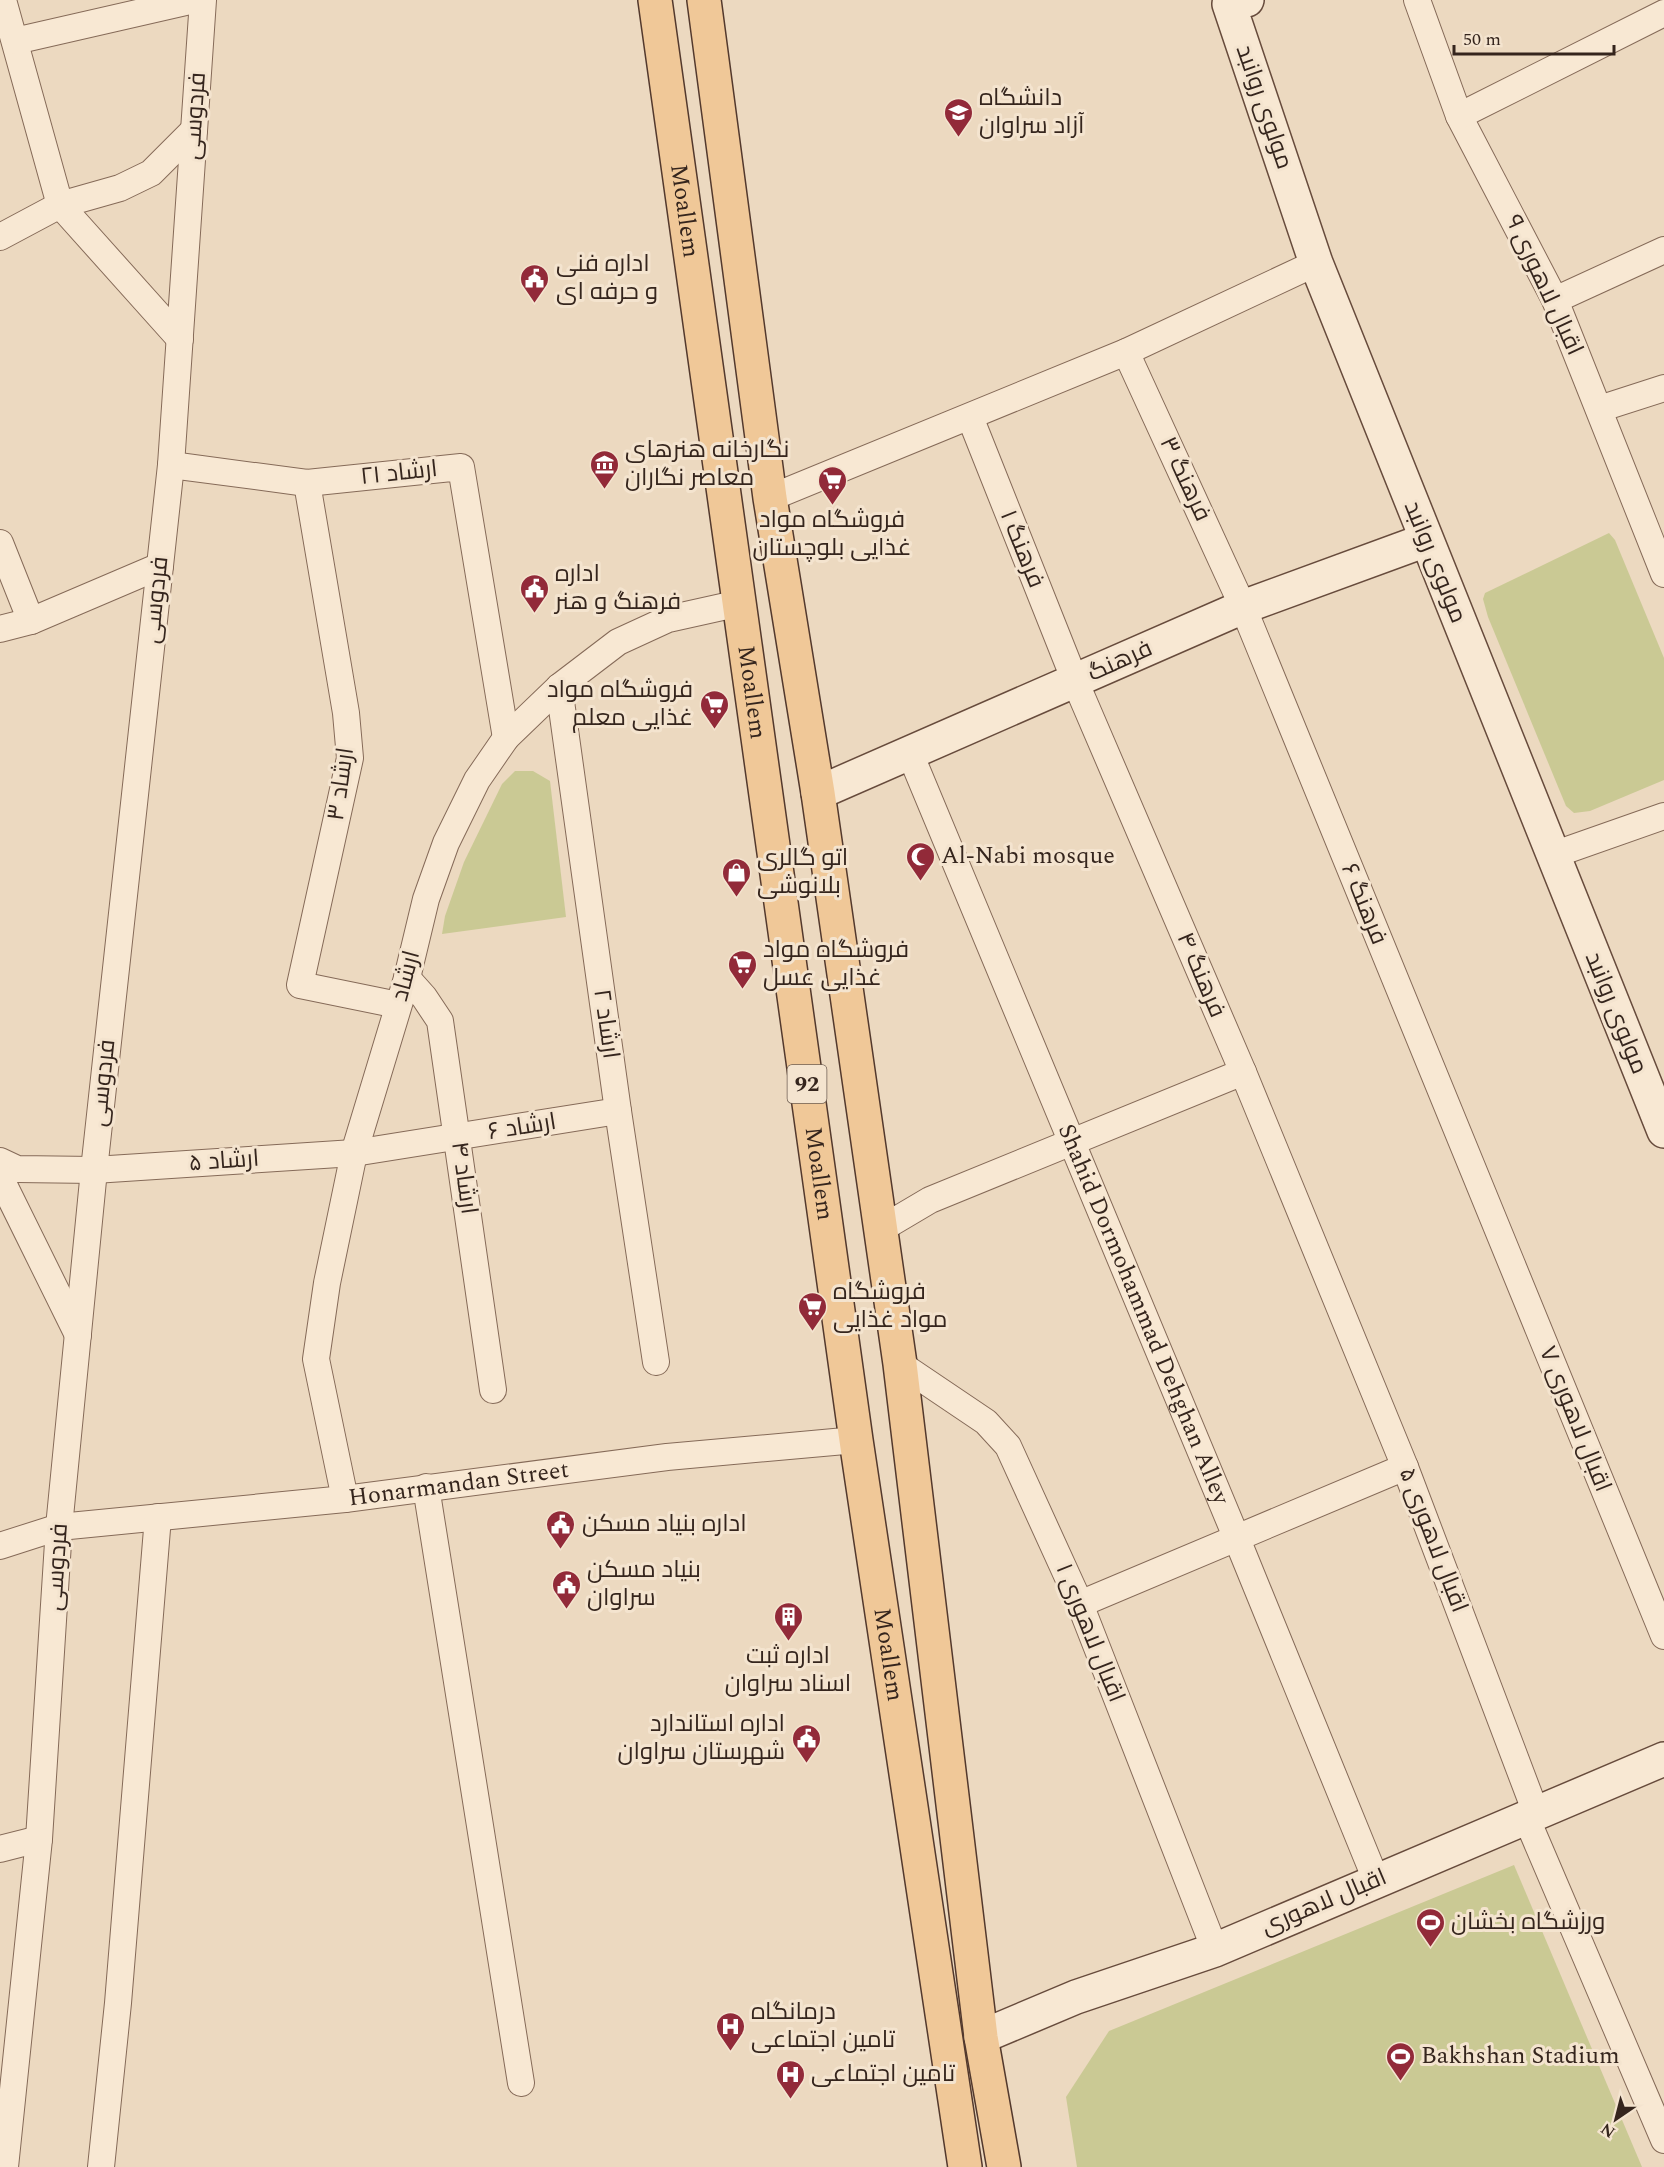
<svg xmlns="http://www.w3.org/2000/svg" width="1664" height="2167" font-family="Spectral,Cairo,serif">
  <rect width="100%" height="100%" fill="#ecd9c0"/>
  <g fill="#cac994">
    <path d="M1609,533L1615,540L1664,658V780L1590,811L1574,813L1566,806L1488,617L1483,599L1485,593Z"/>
    <path d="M515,771H533L550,781L566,917L442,934L445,916L464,862L502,784Z"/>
    <path d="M1514,1865L1642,2167H1077L1066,2097L1109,2031Z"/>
  </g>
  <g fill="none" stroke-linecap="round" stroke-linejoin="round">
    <defs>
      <g id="street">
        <path d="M3,0L60,205L180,339"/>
        <path d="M1417,0L1459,116L1555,300L1664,574"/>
        <path d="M15,41L194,0"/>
        <path d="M1459,116L1664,13"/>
        <path d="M0,237L60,205L120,188L151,173L194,130"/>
        <path d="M1555,300L1664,250"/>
        <path d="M1126,352L1243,607L1664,1636"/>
        <path d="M1599,409L1664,388"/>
        <path d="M970,417L1075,681L1243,1072L1405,1467L1536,1813"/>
        <path d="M171,465L307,483L461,467L506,738"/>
        <path d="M307,483L346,713L350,758L300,985L398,1005"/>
        <path d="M770,498L1126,352L1316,263"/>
        <path d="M0,543L31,621"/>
        <path d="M0,629L31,621L160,566"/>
        <path d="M559,687L618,1111L656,1362"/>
        <path id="s1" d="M909,751L1237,1539L1376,1880"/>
        <path d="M1553,855L1664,816"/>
        <path d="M407,978L424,997L440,1021L493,1390"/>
        <path d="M0,1161L17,1169L94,1170L354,1153L618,1111"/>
        <path d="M0,1177L78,1335"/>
        <path d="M881,1229L930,1200L1243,1072"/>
        <path d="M900,1364L986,1422L1008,1446L1080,1604L1215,1950"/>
        <path d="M426,1487L521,2083"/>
        <path d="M345,1499L316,1359L327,1283L354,1153L407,978L426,899L446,843L477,780L506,738L559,687L618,642L668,619L740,603"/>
        <path id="s2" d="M0,1546L59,1527L345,1499L667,1457L856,1440"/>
        <path d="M1080,1604L1405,1467"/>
        <path d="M1526,1817L1664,2140"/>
        <path d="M0,1849L39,1839"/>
        <path d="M5,2167L39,1839L59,1527L94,1170L171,465L203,0"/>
        <path d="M101,2167L118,2003L158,1517"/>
      </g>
      <g id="secondary">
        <path d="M1247,0L1229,4L1316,263L1664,1131"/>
        <path d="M818,793L1243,607L1426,540"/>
        <path d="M981,2037L1076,1997L1215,1950L1664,1759"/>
      </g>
      <g id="primary">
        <path id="s3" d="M655,0L856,1440L965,2167"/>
        <path d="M704,0L770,498L818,793L900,1364L981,2037L1004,2167"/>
      </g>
    </defs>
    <use href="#street" stroke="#856a58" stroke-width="28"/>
    <use href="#secondary" stroke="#674b3c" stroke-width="36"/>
    <use href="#primary" stroke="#53392d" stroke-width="36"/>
    <use href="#street" stroke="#f8e8d3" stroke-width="26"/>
    <use href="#secondary" stroke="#f8e8d3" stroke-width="33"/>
    <use href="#primary" stroke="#f0c898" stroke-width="33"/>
  </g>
  <defs>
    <symbol id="university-pin" viewBox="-11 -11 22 30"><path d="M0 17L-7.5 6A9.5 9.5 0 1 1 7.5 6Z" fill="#922a39" stroke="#f4e4cf"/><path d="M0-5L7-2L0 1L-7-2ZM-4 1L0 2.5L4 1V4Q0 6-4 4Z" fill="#fff"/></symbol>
    <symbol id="civic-pin" viewBox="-11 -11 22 30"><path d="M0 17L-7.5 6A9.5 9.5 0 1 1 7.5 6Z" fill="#922a39" stroke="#f4e4cf"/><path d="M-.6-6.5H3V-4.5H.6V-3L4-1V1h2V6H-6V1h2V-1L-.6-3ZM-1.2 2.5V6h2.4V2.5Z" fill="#fff"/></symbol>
    <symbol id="museum-pin" viewBox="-11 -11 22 30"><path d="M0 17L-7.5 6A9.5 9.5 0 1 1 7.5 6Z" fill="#922a39" stroke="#f4e4cf"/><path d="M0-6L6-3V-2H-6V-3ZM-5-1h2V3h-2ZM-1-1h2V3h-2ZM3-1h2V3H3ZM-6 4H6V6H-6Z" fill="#fff"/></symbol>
    <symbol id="supermarket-pin" viewBox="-11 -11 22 30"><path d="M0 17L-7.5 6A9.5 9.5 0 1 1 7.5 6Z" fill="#922a39" stroke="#f4e4cf"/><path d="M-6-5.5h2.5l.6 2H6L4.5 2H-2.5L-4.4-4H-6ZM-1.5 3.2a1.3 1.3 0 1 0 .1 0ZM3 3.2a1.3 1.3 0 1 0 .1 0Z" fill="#fff"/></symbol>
    <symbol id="mosque-pin" viewBox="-11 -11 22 30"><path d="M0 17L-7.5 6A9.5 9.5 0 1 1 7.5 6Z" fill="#922a39" stroke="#f4e4cf"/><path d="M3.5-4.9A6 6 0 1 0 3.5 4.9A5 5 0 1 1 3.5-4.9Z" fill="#fff"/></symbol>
    <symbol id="shop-pin" viewBox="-11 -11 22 30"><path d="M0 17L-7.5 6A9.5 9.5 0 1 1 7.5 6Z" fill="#922a39" stroke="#f4e4cf"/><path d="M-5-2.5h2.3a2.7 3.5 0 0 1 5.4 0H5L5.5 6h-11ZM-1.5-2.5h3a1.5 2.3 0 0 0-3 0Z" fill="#fff"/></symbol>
    <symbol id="building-pin" viewBox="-11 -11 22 30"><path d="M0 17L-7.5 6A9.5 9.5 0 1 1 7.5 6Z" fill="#922a39" stroke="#f4e4cf"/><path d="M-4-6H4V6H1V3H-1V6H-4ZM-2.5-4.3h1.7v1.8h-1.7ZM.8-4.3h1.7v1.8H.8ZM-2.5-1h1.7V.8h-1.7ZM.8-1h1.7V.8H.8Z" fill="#fff"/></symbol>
    <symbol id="stadium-pin" viewBox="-11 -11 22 30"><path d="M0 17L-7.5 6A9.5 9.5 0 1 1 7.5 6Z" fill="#922a39" stroke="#f4e4cf"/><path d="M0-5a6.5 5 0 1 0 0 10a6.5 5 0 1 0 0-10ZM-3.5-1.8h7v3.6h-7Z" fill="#fff"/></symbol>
    <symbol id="hospital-pin" viewBox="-11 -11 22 30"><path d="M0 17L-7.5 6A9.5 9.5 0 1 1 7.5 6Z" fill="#922a39" stroke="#f4e4cf"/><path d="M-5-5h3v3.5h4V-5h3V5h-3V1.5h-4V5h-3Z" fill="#fff"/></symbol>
  </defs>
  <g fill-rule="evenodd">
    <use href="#university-pin" x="942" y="96" width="33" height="45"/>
    <use href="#civic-pin" x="518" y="262" width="33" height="45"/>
    <use href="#museum-pin" x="588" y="448" width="33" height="45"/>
    <use href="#supermarket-pin" x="816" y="464" width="33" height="45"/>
    <use href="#civic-pin" x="518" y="572" width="33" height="45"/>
    <use href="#supermarket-pin" x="698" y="688" width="33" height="45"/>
    <use href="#mosque-pin" x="904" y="840" width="33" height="45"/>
    <use href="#shop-pin" x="720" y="856" width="33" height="45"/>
    <use href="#supermarket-pin" x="726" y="948" width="33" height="45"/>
    <use href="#supermarket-pin" x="796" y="1290" width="33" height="45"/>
    <use href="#civic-pin" x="544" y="1508" width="33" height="45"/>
    <use href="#civic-pin" x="550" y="1568" width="33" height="45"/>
    <use href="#building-pin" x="772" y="1600" width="33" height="45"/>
    <use href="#civic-pin" x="790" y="1722" width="33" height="45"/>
    <use href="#stadium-pin" x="1414" y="1906" width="33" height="45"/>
    <use href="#hospital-pin" x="714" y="2010" width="33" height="45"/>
    <use href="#stadium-pin" x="1384" y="2040" width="33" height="45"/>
    <use href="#hospital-pin" x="774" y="2058" width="33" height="45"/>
  </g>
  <g text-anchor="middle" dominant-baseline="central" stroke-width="6" stroke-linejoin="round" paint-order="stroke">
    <rect fill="#f4e4cf" stroke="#6e5e52" stroke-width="1.5" x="787.5" y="1065" width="39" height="38" rx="4.5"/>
    <g font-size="22" font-weight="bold" fill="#35251d">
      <text x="807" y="1084">92</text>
    </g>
    <g font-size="24" fill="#35251d" stroke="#f4e4cf" text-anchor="start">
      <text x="979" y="98">دانشگاه<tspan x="979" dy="28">آزاد سراوان</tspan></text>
      <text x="556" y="264">اداره فنی<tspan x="556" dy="28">و حرفه ای</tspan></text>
      <text x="625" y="450">نگارخانه هنرهای<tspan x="625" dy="28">معاصر نگاران</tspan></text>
      <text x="832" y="520" text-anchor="middle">فروشگاه مواد<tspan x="832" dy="28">غذایی بلوچستان</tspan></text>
      <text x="555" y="574">اداره<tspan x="555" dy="28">فرهنگ و هنر</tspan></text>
      <text x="693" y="690" text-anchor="end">فروشگاه مواد<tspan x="693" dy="28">غذایی معلم</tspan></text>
      <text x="941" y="856">Al-Nabi mosque</text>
      <text x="757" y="858">اتو گالری<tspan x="757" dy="28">بلانوشی</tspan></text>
      <text x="763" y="950">فروشگاه مواد<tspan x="763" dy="28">غذایی عسل</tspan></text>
      <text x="833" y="1292">فروشگاه<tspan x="833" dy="28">مواد غذایی</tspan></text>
      <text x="582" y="1524">اداره بنیاد مسکن</text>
      <text x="587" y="1570">بنیاد مسکن<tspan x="587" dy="28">سراوان</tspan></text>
      <text x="788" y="1656" text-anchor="middle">اداره ثبت<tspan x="788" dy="28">اسناد سراوان</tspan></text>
      <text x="785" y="1724" text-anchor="end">اداره استاندارد<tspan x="785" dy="28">شهرستان سراوان</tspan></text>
      <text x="1451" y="1922">ورزشگاه بخشان</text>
      <text x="751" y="2012">درمانگاه<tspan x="751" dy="28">تامین اجتماعی</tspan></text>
      <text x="1421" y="2056">Bakhshan Stadium</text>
      <text x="811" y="2074">تامین اجتماعی</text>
    </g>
    <g font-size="24" fill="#35251d" stroke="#f4e4cf">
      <text transform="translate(1264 107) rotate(71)">مولوی روانبد</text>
      <text transform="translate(195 116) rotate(-86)">فردوسی</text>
      <text stroke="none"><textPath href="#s3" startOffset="213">Moallem</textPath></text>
      <text transform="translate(1544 285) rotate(65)">اقبال لاهوری ۹</text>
      <text transform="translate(399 473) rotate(-6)">ارشاد ۲۱</text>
      <text transform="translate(1185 479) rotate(65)">فرهنگ ۳</text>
      <text transform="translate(1022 549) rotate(68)">فرهنگ ۱</text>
      <text transform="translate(1435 562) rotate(68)">مولوی روانبد</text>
      <text transform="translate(156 600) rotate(-84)">فردوسی</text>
      <text transform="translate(1120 661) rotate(-24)">فرهنگ</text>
      <text stroke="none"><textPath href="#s3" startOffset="699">Moallem</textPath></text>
      <text transform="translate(341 784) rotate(-82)">ارشاد ۳</text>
      <text transform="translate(1364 904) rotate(68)">فرهنگ ۶</text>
      <text transform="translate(1201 975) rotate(67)">فرهنگ ۴</text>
      <text transform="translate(406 976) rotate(-75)">ارشاد</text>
      <text transform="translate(1616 1013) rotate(68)">مولوی روانبد</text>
      <text transform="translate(606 1024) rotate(82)">ارشاد ۲</text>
      <text transform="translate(103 1083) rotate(-84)">فردوسی</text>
      <text transform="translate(522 1127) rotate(-9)">ارشاد ۶</text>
      <text transform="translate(224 1161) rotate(-4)">ارشاد ۵</text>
      <text stroke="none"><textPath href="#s3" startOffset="1185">Moallem</textPath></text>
      <text transform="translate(464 1178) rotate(82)">ارشاد ۴</text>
      <text stroke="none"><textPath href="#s1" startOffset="610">Shahid Dormohammad Dehghan Alley</textPath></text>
      <text transform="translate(1575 1419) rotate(68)">اقبال لاهوری ۷</text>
      <text stroke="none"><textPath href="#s2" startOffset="464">Honarmandan Street</textPath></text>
      <text transform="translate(1433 1540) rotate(69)">اقبال لاهوری ۵</text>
      <text transform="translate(57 1567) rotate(-86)">فردوسی</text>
      <text transform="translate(1090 1633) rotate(68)">اقبال لاهوری ۱</text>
      <text stroke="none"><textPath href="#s3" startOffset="1671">Moallem</textPath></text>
      <text transform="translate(1324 1902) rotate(-23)">اقبال لاهوری</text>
    </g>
  </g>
  <g transform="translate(1616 2119) rotate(215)" stroke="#f4e4cf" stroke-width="4.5" paint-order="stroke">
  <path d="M0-4.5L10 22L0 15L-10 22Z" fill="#35251d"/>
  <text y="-9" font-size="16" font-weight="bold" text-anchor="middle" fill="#35251d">N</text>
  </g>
  <path d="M1454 45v9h160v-9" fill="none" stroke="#35251d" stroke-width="3"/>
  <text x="1463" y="45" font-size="18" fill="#35251d" stroke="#f4e4cf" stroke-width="4.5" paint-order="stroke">50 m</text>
</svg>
